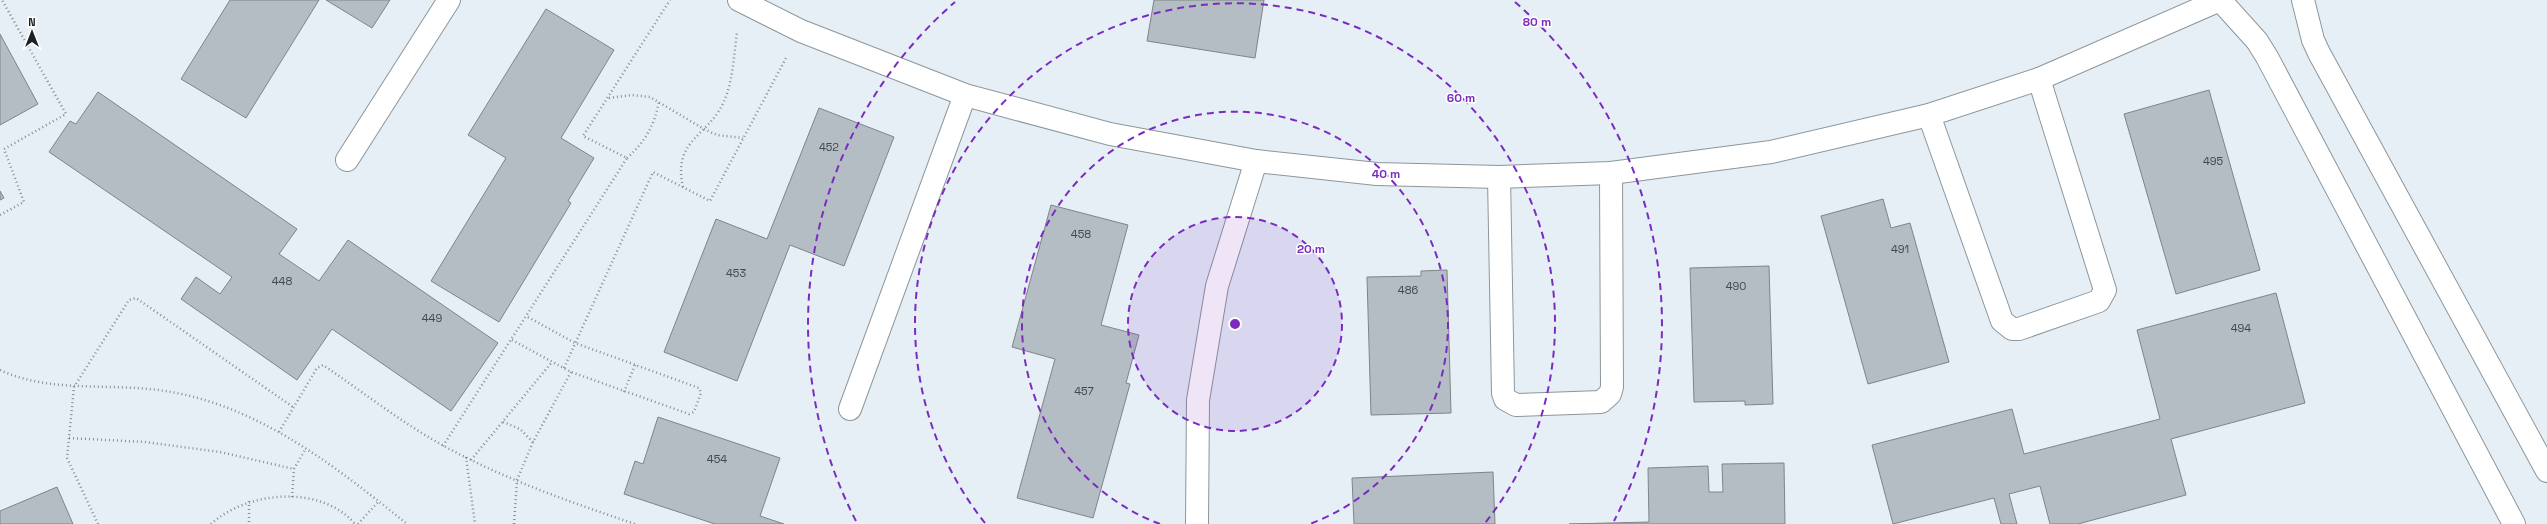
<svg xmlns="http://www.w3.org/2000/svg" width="2547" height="524" font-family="'Space Grotesk',sans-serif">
  <rect width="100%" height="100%" fill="#e6eff6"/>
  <g fill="#b4bdc3" stroke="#7d858a">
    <path d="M230,0H319L246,118L181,79Z"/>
    <path d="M326,0H390L372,28Z"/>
    <path d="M1154,0H1264L1255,58L1147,41Z"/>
    <path d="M546,9L614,50L561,138L594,158L568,201L571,203L499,322L431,281L506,158L468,135Z"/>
    <path d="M0,34L38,104L0,125Z"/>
    <path d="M2209,90L2260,270L2176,294L2124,114Z"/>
    <path d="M98,92L297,229L279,254L319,281L348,240L498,343L451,411L332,329L297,380L181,299L196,277L220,294L232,277L49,152L70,121L76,124Z"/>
    <path d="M819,108L894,137L844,266L790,245L737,381L664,352L716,219L767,239Z"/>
    <path d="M0,191L4,198L0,200Z"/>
    <path d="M1883,199L1891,228L1910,223L1949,362L1868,384L1821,216Z"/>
    <path d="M1051,205L1128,225L1101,325L1139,335L1126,383L1130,384L1093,518L1017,498L1055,359L1012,347Z"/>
    <path d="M1769,266L1773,404L1745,405V401L1694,402L1690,268Z"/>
    <path d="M1447,270L1451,413L1371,415L1367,277L1421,276V271Z"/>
    <path d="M2276,293L2305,403L2171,439L2186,495L2078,524H2050L2040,486L2009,494L2017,524H2001L1994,498L1893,524L1872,445L2012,409L2024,454L2160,419L2137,330Z"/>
    <path d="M658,417L780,458L760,516L784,524H715L624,494L635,461L643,464Z"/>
    <path d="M1784,463L1785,524H1569L1649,522L1648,468L1708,466L1709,492H1723L1722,464Z"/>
    <path d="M1493,472L1495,524H1354L1352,478Z"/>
    <path d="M57,487L73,524H0V511Z"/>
  </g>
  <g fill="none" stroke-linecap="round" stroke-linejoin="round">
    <defs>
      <g id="minor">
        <path d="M739,0L801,31L965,95L1110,134L1256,161L1377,174L1499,177L1611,173L1771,152L1929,115L2039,79L2220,0"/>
        <path d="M2220,0L2257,41L2267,57L2514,524"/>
        <path d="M2303,0L2313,40L2319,53L2547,471"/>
        <path d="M1929,115L2002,321L2012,329H2019L2099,301L2105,290L2039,79"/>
        <path d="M347,160L449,0"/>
        <path d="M1499,177L1503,393L1505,399L1516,405L1601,402L1610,394L1612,387L1611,173"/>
        <path d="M850,409L965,95"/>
        <path d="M1197,524L1198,400L1217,286L1256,161"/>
      </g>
    </defs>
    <use href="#minor" stroke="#8d969b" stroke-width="24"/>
    <g stroke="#888f93" stroke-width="2.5" stroke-dasharray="1 3" stroke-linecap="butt">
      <path d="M609,98L632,95L650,97L704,129L717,135L743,138"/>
      <path d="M627,158C645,142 654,126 659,102"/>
      <path d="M683,187C672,138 710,137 725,99C733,79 734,54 737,33"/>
      <path d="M0,215L24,202L4,149L66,114L2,0"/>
      <path d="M512,340L571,372L689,414L694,412L701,393L699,388L575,343L526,316"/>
      <path d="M564,368L653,172L710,201L786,58"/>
      <path d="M0,370C50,393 104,383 158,390C254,402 334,465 407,524"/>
      <path d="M624,392L635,365"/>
      <path d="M503,422L520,429L533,442"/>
      <path d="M279,432L317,368L323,365C363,392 402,423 444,446C504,479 570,502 635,524"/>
      <path d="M69,438L145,442L220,452L294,469"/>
      <path d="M443,446L627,158L583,136L670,0"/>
      <path d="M466,457L475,524"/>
      <path d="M471,460L552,362"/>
      <path d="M292,497L294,469L306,448"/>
      <path d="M249,501V524"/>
      <path d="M98,524L67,458L74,387L129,300L136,298L293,407"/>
      <path d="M211,524C247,491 321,484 355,524"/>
      <path d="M358,524L379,501"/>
      <path d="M514,524L517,480L533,442L571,372"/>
    </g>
    <use href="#minor" stroke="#fff" stroke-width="22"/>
  </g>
  <circle cx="1235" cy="324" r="107" fill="#7b2cbf" fill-opacity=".12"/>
  <g fill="none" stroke="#7b2cbf" stroke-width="2" stroke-dasharray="7 5">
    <circle cx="1235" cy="324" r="107"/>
    <path d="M1160 524A213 213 0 1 1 1310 524"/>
    <path d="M985 523A320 320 0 1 1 1485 523"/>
    <path d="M856 521A427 427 0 0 1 955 2M1515 2A427 427 0 0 1 1614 521"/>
  </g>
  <g text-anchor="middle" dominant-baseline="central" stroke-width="3" stroke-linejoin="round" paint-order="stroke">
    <g font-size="11" fill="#43484b">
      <text x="829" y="147">452</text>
      <text x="2213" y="161">495</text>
      <text x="1081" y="234">458</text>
      <text x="1900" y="249">491</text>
      <text x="736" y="273">453</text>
      <text x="282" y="281">448</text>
      <text x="1736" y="286">490</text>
      <text x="1408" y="290">486</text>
      <text x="432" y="318">449</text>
      <text x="2241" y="328">494</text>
      <text x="1084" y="391">457</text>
      <text x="717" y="459">454</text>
    </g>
  </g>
  <circle cx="1235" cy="324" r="6" fill="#7b2cbf" stroke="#fff" stroke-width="2"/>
  <g font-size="12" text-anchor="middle" font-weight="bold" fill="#7b2cbf" stroke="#fff" stroke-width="3" stroke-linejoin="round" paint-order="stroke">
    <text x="1537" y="26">80 m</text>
    <text x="1461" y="102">60 m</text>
    <text x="1386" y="178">40 m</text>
    <text x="1311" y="253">20 m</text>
  </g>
  <g transform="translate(32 32)" stroke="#ffffff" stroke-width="3" paint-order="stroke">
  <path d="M0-3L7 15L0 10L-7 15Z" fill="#1d2123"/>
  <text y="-6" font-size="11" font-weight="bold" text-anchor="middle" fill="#1d2123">N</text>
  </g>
</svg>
